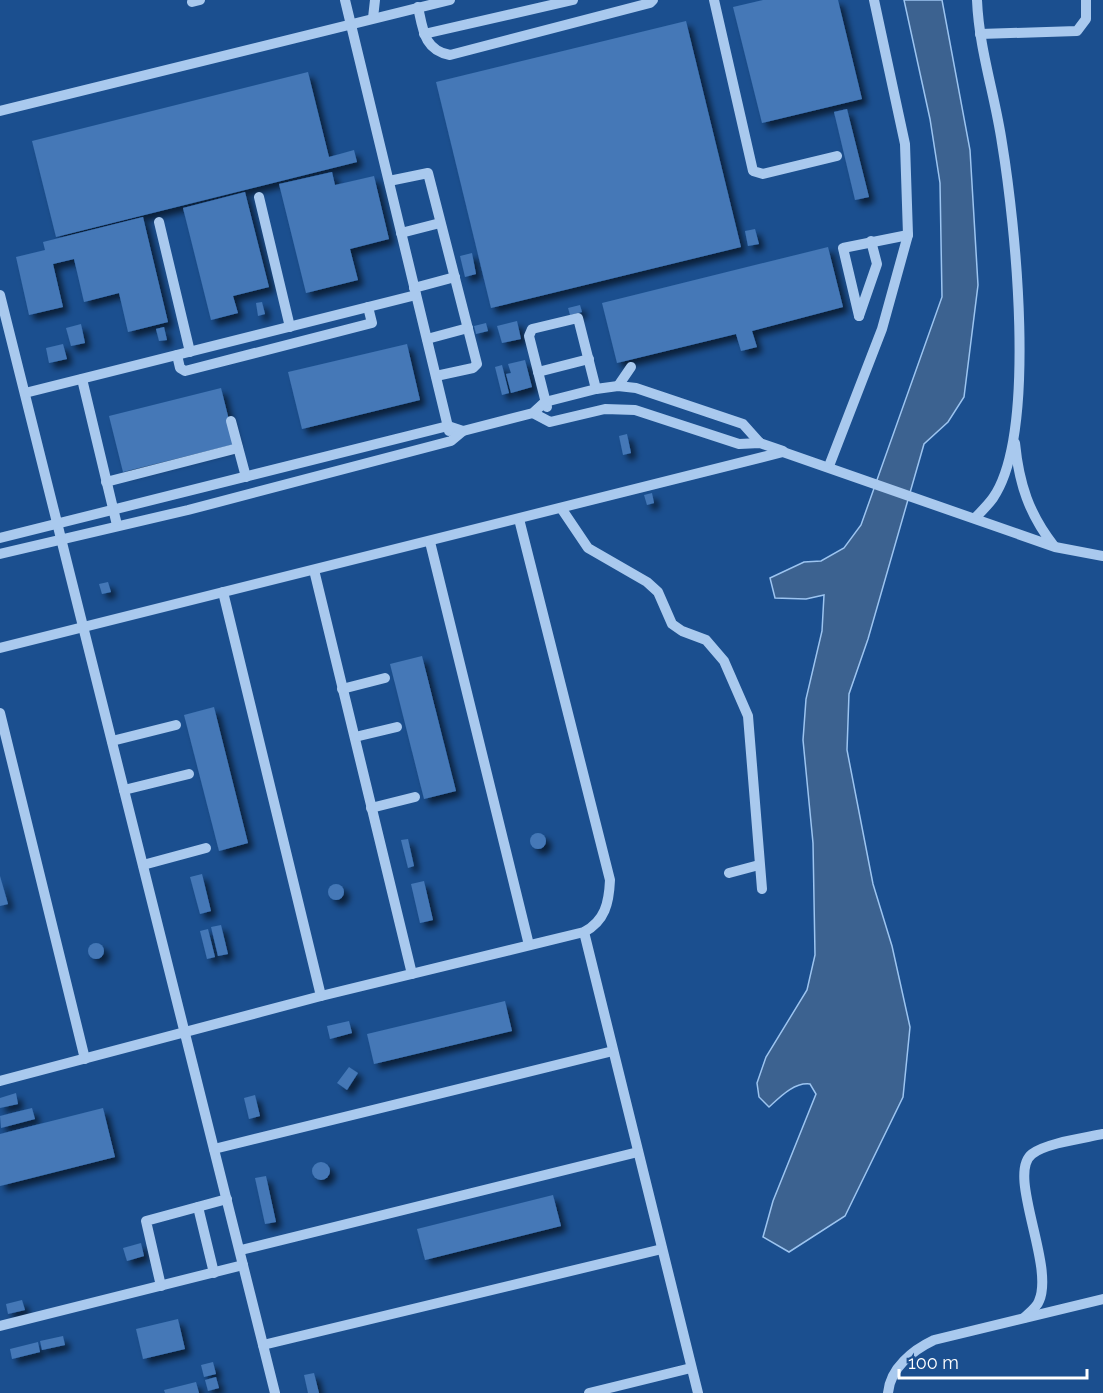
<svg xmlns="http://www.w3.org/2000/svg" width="1103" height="1393" font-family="Raleway,sans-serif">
  <defs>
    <filter id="shadow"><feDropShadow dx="5.5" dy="5.5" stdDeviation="3" flood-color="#0009"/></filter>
  </defs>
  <rect width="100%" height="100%" fill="#1b4f8f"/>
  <path fill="#3c6290" stroke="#9cc4f0" stroke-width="1.5" d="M904,0H942L970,150L978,285L964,397L948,422L924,444L868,639L849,694L847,750L873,884L892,946L910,1027L903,1097L845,1216L789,1252L763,1237L773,1201L816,1094L810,1084C794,1082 780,1097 769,1107L759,1097L757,1083L766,1057L807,990L815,955L813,843L803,740L806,699L822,631L824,595L806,599L775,598L770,578L804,562L821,561L844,548L861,525L942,297L940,183L930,119Z"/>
  <g fill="#4478b7" filter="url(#shadow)">
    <path d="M763,0H838L862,99L762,123L733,7Z"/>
    <path d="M686,21L741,247L491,308L436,82Z"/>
    <path d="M308,72L329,157L354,150L357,162L56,237L32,141Z"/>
    <path d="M847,109L869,197L855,200L834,112Z"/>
    <path d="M332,172L335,185L374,176L389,239L350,249L358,280L306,293L279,184Z"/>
    <path d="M245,192L269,287L233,296L238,313L211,320L183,208Z"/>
    <path d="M143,217L168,322L128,332L119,293L84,302L74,259L53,264L63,307L29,315L16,257L45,250L43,242Z"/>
    <path d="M755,229L759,244L748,246L745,231Z"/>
    <path d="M828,247L843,307L752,331L757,347L741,351L736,334L617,363L602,303Z"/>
    <path d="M472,253L476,274L465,277L460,256Z"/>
    <path d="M262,302L265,314L258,316L256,303Z"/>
    <path d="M580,305L582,312L570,315L568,308Z"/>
    <path d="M517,321L521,339L502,343L497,326Z"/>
    <path d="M486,323L488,331L476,334L474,326Z"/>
    <path d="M81,324L85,343L71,346L66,328Z"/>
    <path d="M164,327L167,340L159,341L156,329Z"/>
    <path d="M63,344L67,359L49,363L46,348Z"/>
    <path d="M407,344L420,400L302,429L288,372Z"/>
    <path d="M525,360L532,387L511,393L506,374L511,373L508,364Z"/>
    <path d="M502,365L509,393L502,395L495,367Z"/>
    <path d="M221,388L235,444L123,472L109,416Z"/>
    <path d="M627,434L631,453L623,455L619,436Z"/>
    <path d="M652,493L654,503L647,505L644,495Z"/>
    <path d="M108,582L111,592L102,594L99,584Z"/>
    <path d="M422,656L456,791L424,799L390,664Z"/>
    <path d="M214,707L248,843L219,851L184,715Z"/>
    <circle cx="538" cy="841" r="8"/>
    <path d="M408,839L414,866L408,868L401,840Z"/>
    <path d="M202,874L211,911L200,914L190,877Z"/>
    <path d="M0,876L8,904L0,906Z"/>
    <path d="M424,881L433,920L420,923L411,884Z"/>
    <circle cx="336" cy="892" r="8"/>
    <path d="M221,925L228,954L218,956L211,927Z"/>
    <path d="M208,929L215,957L207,959L200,931Z"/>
    <circle cx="96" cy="951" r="8"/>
    <path d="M505,1001L512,1031L374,1064L367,1034Z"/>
    <path d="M349,1021L352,1033L330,1039L327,1026Z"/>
    <path d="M349,1067L358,1073L347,1090L337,1083Z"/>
    <path d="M16,1093L18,1104L0,1108V1098Z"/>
    <path d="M255,1095L260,1116L249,1119L244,1098Z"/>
    <path d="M32,1108L35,1119L1,1128L0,1116Z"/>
    <path d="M103,1108L115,1157L0,1186V1134Z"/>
    <circle cx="321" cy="1171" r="9"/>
    <path d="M266,1176L276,1222L265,1224L255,1178Z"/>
    <path d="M553,1195L561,1226L425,1260L417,1229Z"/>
    <path d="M141,1243L144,1256L127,1261L123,1248Z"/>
    <path d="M22,1300L25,1310L8,1314L6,1304Z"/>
    <path d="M178,1319L185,1349L143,1359L136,1329Z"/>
    <path d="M63,1336L65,1345L42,1350L40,1341Z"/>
    <path d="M38,1342L40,1352L12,1359L10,1349Z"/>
    <path d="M213,1362L216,1374L204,1377L201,1365Z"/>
    <path d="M314,1373L319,1393H308L304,1375Z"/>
    <path d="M216,1377L219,1388L208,1391L205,1380Z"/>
    <path d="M196,1382L199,1393H165L164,1390Z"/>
  </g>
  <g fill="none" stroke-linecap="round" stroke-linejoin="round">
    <g stroke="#a9c9ee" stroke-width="10">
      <path d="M345,0L449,431"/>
      <path d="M714,0L753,171L763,174L837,156"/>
      <path d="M192,2L200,0"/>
      <path d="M418,7C423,30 424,50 450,55L650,3L653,0"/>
      <path d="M373,18L375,0"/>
      <path d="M424,34L573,0"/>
      <path d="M980,34L1077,31L1086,19V0"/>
      <path d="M0,111L450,0"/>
      <path d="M389,181L428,173L477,364L473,368L436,376"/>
      <path d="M259,197L290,327"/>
      <path d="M159,222L190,352"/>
      <path d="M401,233L440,223"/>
      <path d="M414,288L455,277"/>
      <path d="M0,295L275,1393"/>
      <path d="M859,316L843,248L908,235"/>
      <path d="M859,316L877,264L871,241"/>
      <path d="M427,339L468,328"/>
      <path d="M177,355L180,368L185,371L372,323L368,307"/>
      <path d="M538,372L589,359"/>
      <path d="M82,379L117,525"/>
      <path d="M618,386L631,367"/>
      <path d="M25,393L416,295"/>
      <path d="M547,407L529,336L532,329L578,318L596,389"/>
      <path d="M533,413L550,422L605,409L635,410L739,444L760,443L783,451"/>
      <path d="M231,421L246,477"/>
      <path d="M1015,443C1019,484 1029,514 1054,546"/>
      <path d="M829,466L882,329L908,235L905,144L874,0"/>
      <path d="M106,482L238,448"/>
      <path d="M561,508L588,548L647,582L658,592L672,624L682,631L706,640L724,661L748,716L762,889"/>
      <path d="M975,518C981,512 988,505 993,498C1038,433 1015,222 1002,143C995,95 979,49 977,0"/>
      <path d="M0,538L448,426L463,431"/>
      <path d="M430,542L529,945"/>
      <path d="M0,554L188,510L451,441L463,431L533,413L545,402L596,389L618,386L636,388L743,424L760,443"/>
      <path d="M314,570L412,974"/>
      <path d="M223,592L321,996"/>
      <path d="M0,648L783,452L1055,547L1103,556"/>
      <path d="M342,689L385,678"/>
      <path d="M0,713L85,1059"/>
      <path d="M355,737L397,727"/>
      <path d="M112,741L176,725"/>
      <path d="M124,790L189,774"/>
      <path d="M371,808L415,797"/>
      <path d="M143,865L206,848"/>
      <path d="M729,873L759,865"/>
      <path d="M584,932L698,1393"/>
      <path d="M0,1081L321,996L584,932C605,921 609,903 610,880L519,519"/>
      <path d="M214,1149L613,1051"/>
      <path d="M198,1207L214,1273"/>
      <path d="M241,1250L638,1152"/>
      <path d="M161,1286L146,1221L227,1199"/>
      <path d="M1024,1318C1029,1313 1037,1307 1039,1301C1055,1265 1006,1174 1032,1154C1046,1143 1085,1138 1103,1134"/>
      <path d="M0,1326L243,1265"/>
      <path d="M263,1345L662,1249"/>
      <path d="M589,1393L691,1368"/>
      <path d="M888,1393C890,1368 913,1350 934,1340L1103,1299"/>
    </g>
  </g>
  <path d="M899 1369v9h188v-9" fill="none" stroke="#ffffff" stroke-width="3"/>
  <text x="908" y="1369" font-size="18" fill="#ffffff" stroke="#1b4f8f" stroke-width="4.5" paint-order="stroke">100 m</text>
</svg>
